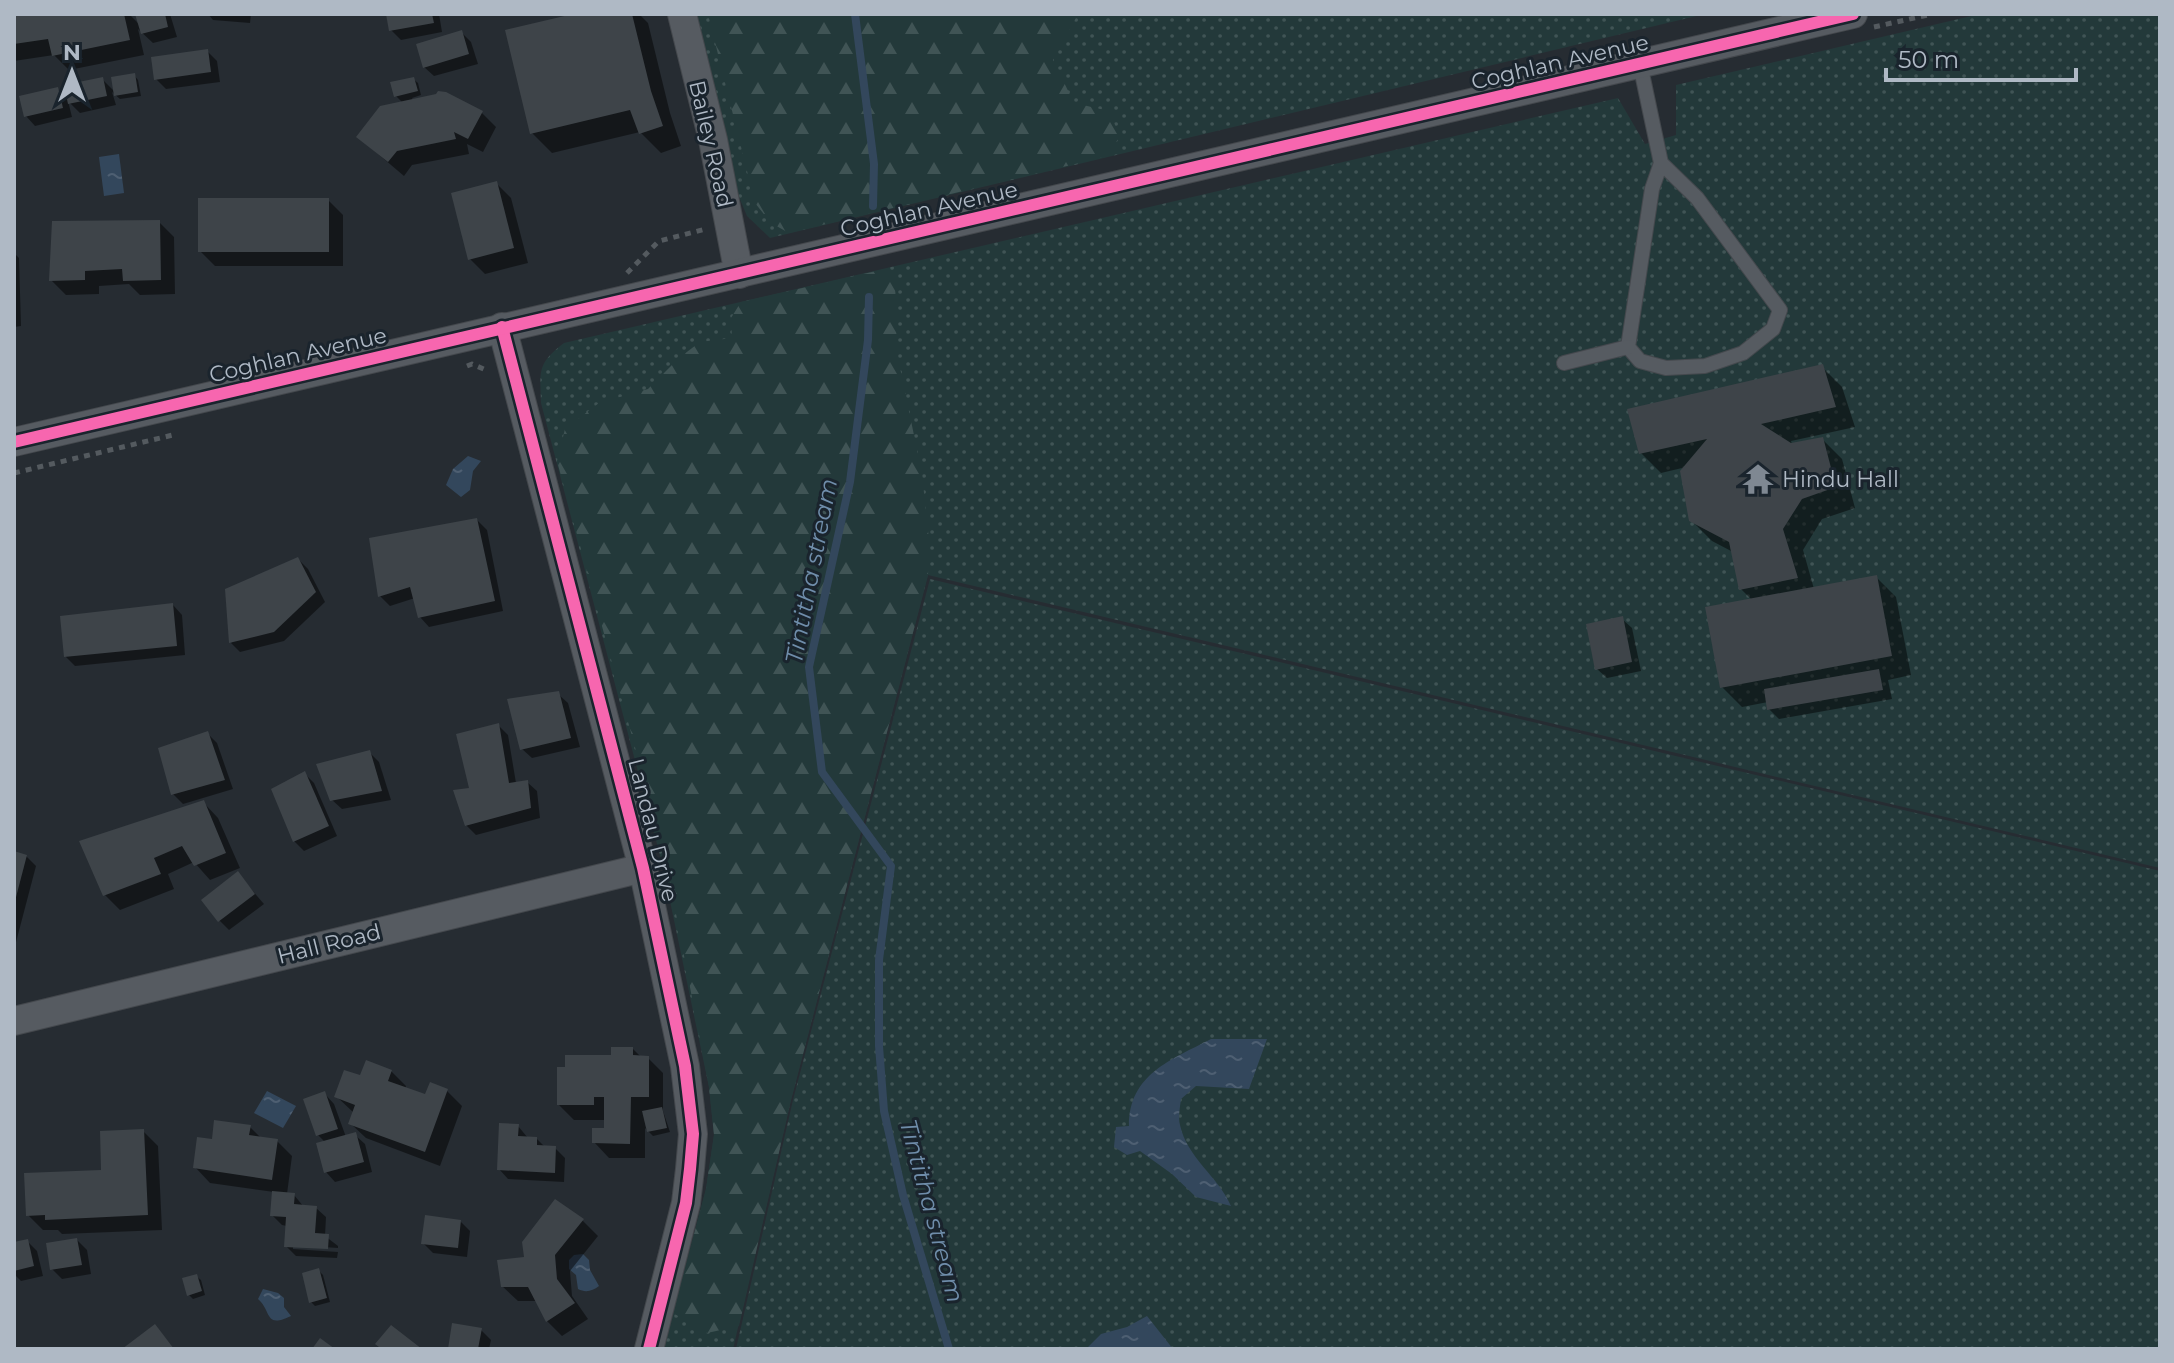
<svg xmlns="http://www.w3.org/2000/svg" width="2174" height="1363" font-family="Montserrat,sans-serif">
  <defs>
    <pattern id="grass-dots" width="8" height="8" patternUnits="userSpaceOnUse" patternTransform="scale(2)"><rect width="8" height="8" fill="#23393a"/><path d="M2 2h.1M6 6h.1" fill="none" stroke="#405455" stroke-width="1.8" stroke-linecap="round"/></pattern>
    <pattern id="forest-firs" width="22" height="20" patternUnits="userSpaceOnUse" patternTransform="scale(2)"><rect width="22" height="20" fill="#23393a"/><path d="M5 1l3.5 6h-7zM16 11l3.5 6h-7z" fill="#405455"/></pattern>
    <pattern id="water-ripples" width="26" height="14" patternUnits="userSpaceOnUse" patternTransform="scale(2)"><rect width="26" height="14" fill="#33475c"/><path d="M2 4q2-2 4 0t4 0M15 11q2-2 4 0t4 0" fill="none" stroke="#4e5f72"/></pattern>
  </defs>
  <rect width="100%" height="100%" fill="#262c32"/>
  <g fill="url(#grass-dots)">
    <path d="M695,14H1705L770,238L747,216L739,197Z"/>
    <path d="M1980,14H2160V868L928,575L791,1100L733,1349H664L706,1189L714,1135L709,1087L662,863L541,403C540,370 537,364 564,343L1618,98L1645,144L1676,135V85Z"/>
    <path d="M930,579L2160,871V1349H736L793,1100Z"/>
  </g>
  <g fill="url(#forest-firs)">
    <path d="M708,14H1078L1053,60L1074,103L1109,111L1120,137L1104,157L789,233L771,223L755,203Z"/>
    <path d="M885,269L895,278L897,353L922,474L929,540L928,575L791,1100L739,1326L707,1333L673,1313L706,1189L714,1135L709,1087L666,861L557,461L565,429L599,403L648,389L679,358L700,342L732,338L731,318L741,302Z"/>
  </g>
  <g fill="url(#water-ripples)">
    <path d="M119,154L124,193L104,196L99,157Z"/>
    <path d="M468,456L481,461L473,471L470,490L461,497L446,485L453,469Z"/>
    <path d="M1211,1039H1267L1249,1089L1196,1086L1181,1099C1180,1107 1178,1117 1180,1125C1187,1158 1218,1176 1231,1206L1196,1197L1172,1174L1140,1151L1127,1155L1114,1147L1116,1127L1129,1126C1129,1074 1171,1060 1211,1039Z"/>
    <path d="M267,1091L296,1106L283,1128L254,1113Z"/>
    <path d="M583,1254L589,1260L590,1270L599,1286C592,1291 586,1293 578,1289L576,1275L569,1269V1260L574,1255Z"/>
    <path d="M263,1289L278,1293L284,1298V1307L291,1316C264,1329 272,1311 258,1299Z"/>
    <path d="M1147,1316L1173,1349H1086L1101,1334L1127,1327Z"/>
  </g>
  <g fill="#0007">
    <path d="M14,14H129L141,26L138,14H170L177,37L153,43L138,29L144,55L69,70L54,55L14,61Z"/>
    <path d="M208,14H251L250,23L213,20Z"/>
    <path d="M388,14H439L442,32L401,40L391,30Z"/>
    <path d="M581,14H639L648,23L670,113L681,146L661,153L640,132L552,153L532,133Z"/>
    <path d="M461,32L471,42L478,64L434,76L424,67Z"/>
    <path d="M207,51L217,61L220,82L166,89L156,79Z"/>
    <path d="M134,75L138,80L141,96L120,99L112,92L116,105L80,113L68,101L72,117L35,126L26,116L57,89L69,101L102,79L115,92Z"/>
    <path d="M413,79L418,83L421,95L412,98L413,101L481,112L496,127L483,152L467,144L469,154L412,165L404,176L358,137L403,103L396,96Z"/>
    <path d="M496,183L511,198L528,263L485,274L470,259Z"/>
    <path d="M328,200L343,215V266H215L200,251Z"/>
    <path d="M159,222L174,237L175,294L140,295L129,284L99,286V294L66,295L51,280Z"/>
    <path d="M14,253L19,258L21,326L14,327Z"/>
    <path d="M1822,367L1842,387L1855,427L1791,441L1792,445L1822,439L1842,459L1855,508L1822,519L1803,550L1814,589L1876,577L1896,597L1911,675L1888,680L1892,699L1779,719L1769,709L1768,702L1742,707L1722,687L1752,600L1741,589L1733,552L1712,541L1691,520L1682,468L1661,473L1641,453Z"/>
    <path d="M477,520L487,530L503,611L429,627L420,617L415,598L390,606L380,596Z"/>
    <path d="M298,559L308,569L325,602L284,641L240,652L231,643Z"/>
    <path d="M173,605L182,615L185,655L75,666L65,656Z"/>
    <path d="M1622,619L1632,628L1641,671L1607,678L1597,669Z"/>
    <path d="M558,694L568,703L580,747L532,758L522,749Z"/>
    <path d="M498,725L508,735L516,783L527,782L537,791L540,818L476,835L466,825L472,790Z"/>
    <path d="M207,733L217,743L233,789L183,804L173,794Z"/>
    <path d="M369,752L379,762L391,800L342,809L332,800Z"/>
    <path d="M304,773L314,783L337,836L304,851L294,841Z"/>
    <path d="M203,802L218,818L240,868L210,880L194,862L168,874L174,889L120,910L105,895Z"/>
    <path d="M14,853L26,856L36,866L15,946Z"/>
    <path d="M238,874L264,904L229,930L219,920Z"/>
    <path d="M633,1049L641,1057L648,1058L663,1073V1111L670,1132L653,1136L645,1128V1158H609L594,1142L606,1130V1120H574L559,1105L613,1057Z"/>
    <path d="M391,1071L406,1086L405,1089L426,1097L447,1091L462,1106L440,1166L366,1138L350,1123L354,1113L336,1096L361,1078Z"/>
    <path d="M325,1094L334,1104L346,1137L355,1135L365,1144L372,1172L335,1182L326,1172L325,1142L318,1135Z"/>
    <path d="M518,1126L528,1138H536L546,1148H555L565,1158L564,1182L508,1179L499,1169Z"/>
    <path d="M250,1127L262,1139L277,1141L292,1156L287,1194L294,1195L304,1207L316,1208L326,1217L325,1236L338,1246V1248L293,1245V1249L338,1252L337,1258L296,1256L286,1246L287,1226L282,1225L272,1215L274,1192L210,1183L195,1167L213,1141Z"/>
    <path d="M143,1131L158,1146L162,1230L62,1234L58,1230H43L28,1215L103,1172Z"/>
    <path d="M556,1202L583,1221L598,1236L570,1271L572,1296L588,1319L562,1336L547,1321L537,1301H518L502,1286L527,1258Z"/>
    <path d="M460,1221L470,1231L467,1257L433,1253L423,1243Z"/>
    <path d="M77,1240L87,1250L91,1274L62,1279L52,1269Z"/>
    <path d="M27,1241L37,1251L43,1276L21,1281L14,1274V1244Z"/>
    <path d="M319,1271L323,1275L330,1302L315,1306L311,1302Z"/>
    <path d="M196,1276L201,1280L205,1295L193,1299L189,1295Z"/>
    <path d="M481,1330L491,1340L489,1349H450Z"/>
  </g>
  <g fill="none" stroke-linecap="round" stroke-linejoin="round">
    <g stroke="#33475c" stroke-width="8">
      <path d="M855,14L874,164L873,206"/>
      <path d="M869,297L868,340L850,482L809,667L822,772L891,866L879,960V1046L884,1111L903,1195L949,1349"/>
    </g>
  </g>
  <g fill="#3e4449">
    <path d="M14,14H124L130,40L52,56L48,39L14,44Z"/>
    <path d="M135,14H165L168,27L141,34Z"/>
    <path d="M386,14H432L434,23L389,31Z"/>
    <path d="M573,14H632L651,91L663,126L639,134L630,110L530,134L505,30Z"/>
    <path d="M462,30L469,54L423,68L416,44Z"/>
    <path d="M208,49L211,72L154,80L151,57Z"/>
    <path d="M135,73L138,92L114,96L111,77Z"/>
    <path d="M103,77L107,96L68,104L64,85Z"/>
    <path d="M414,77L418,91L394,97L390,82Z"/>
    <path d="M58,87L63,108L24,117L19,96Z"/>
    <path d="M438,91L446,92L483,111L468,139L454,132L456,139L397,151L388,162L356,137L380,106L436,94Z"/>
    <path d="M497,181L514,248L468,260L451,193Z"/>
    <rect x="198" y="198" width="131" height="54"/>
    <path d="M160,220L161,280L123,281L122,269L85,271V280L49,281L52,221Z"/>
    <path d="M1823,364L1836,407L1761,424L1791,443L1823,437L1836,487L1802,499L1783,529L1798,578L1739,590L1729,542L1689,521L1680,471L1707,439L1639,454L1627,409Z"/>
    <path d="M477,518L495,601L418,618L410,587L378,597L369,538Z"/>
    <path d="M298,557L316,592L274,632L229,643L225,589Z"/>
    <path d="M1877,575L1892,656L1720,688L1705,607Z"/>
    <path d="M173,603L177,646L64,657L60,616Z"/>
    <path d="M1623,616L1632,662L1595,670L1586,624Z"/>
    <path d="M1879,669L1883,690L1767,710L1764,689Z"/>
    <path d="M559,691L571,738L520,750L507,699Z"/>
    <path d="M499,723L509,783L528,780L531,808L465,826L453,790L469,788L456,734Z"/>
    <path d="M208,731L225,780L171,795L158,748Z"/>
    <path d="M370,750L382,791L330,801L316,764Z"/>
    <path d="M305,771L329,826L293,842L271,789Z"/>
    <path d="M204,800L226,853L194,866L182,846L154,858L161,874L103,896L79,841Z"/>
    <path d="M14,851L27,855L15,901H14Z"/>
    <path d="M238,871L255,894L218,922L201,900Z"/>
    <path d="M611,1047H633V1055L649,1056V1097H631L630,1144L592,1143V1128H604V1097H594V1105H557V1067H565V1055H611Z"/>
    <path d="M366,1060L392,1070L388,1081L425,1094L430,1082L448,1089L425,1152L348,1124L355,1105L334,1097L344,1070L360,1075Z"/>
    <path d="M325,1091L338,1129L316,1136L303,1099Z"/>
    <path d="M662,1107L667,1128L647,1132L642,1111Z"/>
    <path d="M214,1120L251,1125L249,1135L278,1139L272,1180L193,1168L197,1137L212,1139Z"/>
    <path d="M499,1123L519,1124L518,1136L537,1137V1145L556,1146L555,1173L497,1170Z"/>
    <path d="M144,1129L148,1215L45,1220V1215L26,1216L24,1173L101,1170L100,1131Z"/>
    <path d="M356,1132L364,1162L324,1173L316,1143Z"/>
    <path d="M272,1191L295,1193L294,1204L317,1206L315,1233L329,1234L328,1249L284,1247L286,1217L270,1216Z"/>
    <path d="M555,1199L584,1219L555,1255L557,1279L575,1303L546,1322L528,1287H501L497,1260L524,1257L522,1242Z"/>
    <path d="M425,1215L461,1220L458,1248L421,1244Z"/>
    <path d="M77,1238L82,1265L50,1270L46,1243Z"/>
    <path d="M28,1239L34,1266L14,1271V1242Z"/>
    <path d="M319,1268L327,1298L309,1303L302,1273Z"/>
    <path d="M197,1274L202,1291L187,1296L182,1278Z"/>
    <path d="M452,1323L482,1328L478,1349H448Z"/>
    <path d="M155,1324L174,1349H122Z"/>
    <path d="M391,1325L422,1349H378L379,1347L375,1344Z"/>
    <path d="M320,1338L335,1349H312Z"/>
  </g>
  <g fill="none" stroke-linecap="round" stroke-linejoin="round">
    <defs>
      <g id="service">
        <path d="M1640,64L1661,163L1652,189L1628,347L1640,361L1666,368L1705,366L1743,353L1773,329L1780,310L1697,198L1661,163"/>
        <path d="M1564,363L1628,347"/>
      </g>
      <g id="minor">
        <path d="M682,14L713,140L739,274"/>
        <path d="M502,327L643,868L685,1066L693,1134L690,1169L686,1203L649,1349"/>
        <path d="M14,442L1853,14"/>
        <path d="M14,1021L643,868"/>
      </g>
    </defs>
    <use href="#service" stroke="#44484d" stroke-width="16"/>
    <use href="#minor" stroke="#44484d" stroke-width="30"/>
    <g stroke="#545a5f" stroke-width="5" stroke-dasharray="6 6" stroke-linecap="butt">
      <path d="M1874,27L1932,14"/>
      <path d="M627,273L659,241L706,229"/>
      <path d="M467,366L472,364L488,371"/>
      <path d="M14,473L177,434"/>
    </g>
    <use href="#service" stroke="#565b61" stroke-width="14"/>
    <use href="#minor" stroke="#565b61" stroke-width="28"/>
    <defs>
      <g id="cycleway">
        <path d="M502,327L643,868L685,1066L693,1134L690,1169L686,1203L649,1349"/>
        <path d="M14,442L1853,14"/>
      </g>
    </defs>
    <use href="#cycleway" stroke="#1a242d" stroke-width="17"/>
    <use href="#cycleway" stroke="#f766af" stroke-width="12"/>
  </g>
  <defs>
    <symbol id="temple-bare" viewBox="-9 -9 18 18"><path d="M0-6L5-2H3V0L6.5 2.5H4V6H1.5V3h-3V6H-4V2.5H-6.5L-3 0V-2H-5Z" fill="#7f8892" stroke="#1a242d" stroke-width="2.5" paint-order="stroke"/></symbol>
  </defs>
  <g fill-rule="evenodd">
    <use href="#temple-bare" x="1736" y="457" width="44" height="44"/>
  </g>
  <g text-anchor="middle" dominant-baseline="central" stroke-width="6" stroke-linejoin="round" paint-order="stroke">
    <g font-size="22" fill="#afb9c5" stroke="#1a242d">
      <text transform="translate(1560 62) rotate(-13)">Coghlan Avenue</text>
      <text transform="translate(711 144) rotate(77)">Bailey Road</text>
      <text transform="translate(929 209) rotate(-13)">Coghlan Avenue</text>
      <text transform="translate(298 355) rotate(-13)">Coghlan Avenue</text>
      <text transform="translate(653 830) rotate(76)">Landau Drive</text>
      <text transform="translate(329 944) rotate(-14)">Hall Road</text>
    </g>
    <g font-size="22" fill="#afb9c5" stroke="#1a242d" text-anchor="start">
      <text x="1782" y="479">Hindu Hall</text>
    </g>
    <g font-size="24" font-style="italic" fill="#6f8daa" stroke="#1a242d">
      <text transform="translate(811 571) rotate(-79)">Tintitha stream</text>
      <text transform="translate(932 1211) rotate(75)">Tintitha stream</text>
    </g>
  </g>
  <rect width="2174" height="1363" fill="none" stroke="#afb9c5" stroke-width="32"/>
  <g transform="translate(72 72)" stroke="#1a242d" stroke-width="6" paint-order="stroke">
  <path d="M0-6L14 30L0 20L-14 30Z" fill="#afb9c5"/>
  <text y="-12" font-size="22" font-weight="bold" text-anchor="middle" fill="#afb9c5">N</text>
  </g>
  <path d="M1886 68v12h190v-12" fill="none" stroke="#afb9c5" stroke-width="4"/>
  <text x="1898" y="68" font-size="24" fill="#afb9c5" stroke="#1a242d" stroke-width="6" paint-order="stroke">50 m</text>
</svg>
